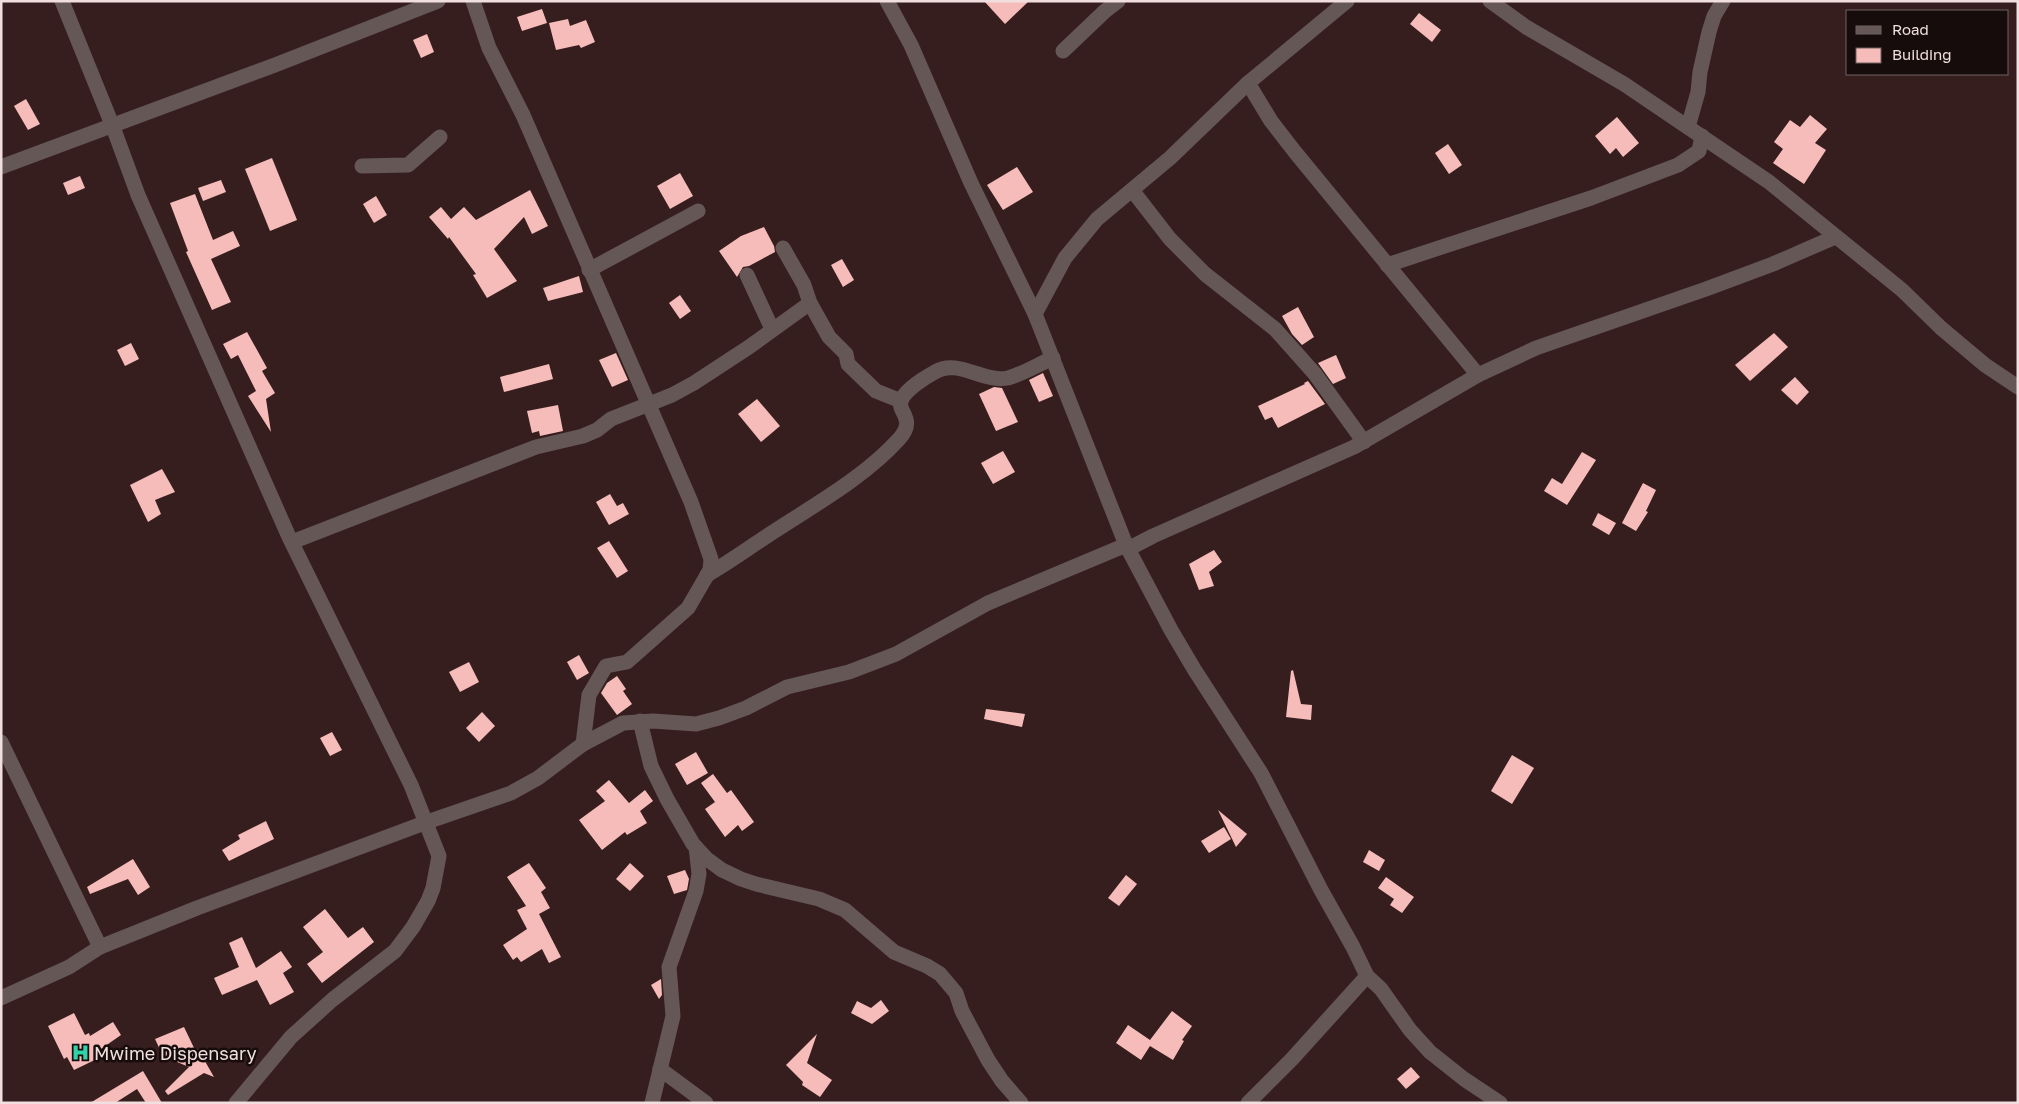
<svg xmlns="http://www.w3.org/2000/svg" width="2019" height="1104" font-family="'Golos Text',sans-serif">
  <rect width="100%" height="100%" fill="#371e1e"/>
  <g fill="#f6bcba">
    <path d="M984,1H1029L1005,24Z"/>
    <path d="M542,9L547,23L522,31L517,17Z"/>
    <path d="M1419,13L1441,30L1432,42L1410,24Z"/>
    <path d="M568,19L570,26L586,20L595,42L581,48L579,45L556,50L549,23Z"/>
    <path d="M427,34L434,52L421,58L413,40Z"/>
    <path d="M26,99L40,124L28,130L14,106Z"/>
    <path d="M1810,115L1827,129L1815,143L1826,150L1804,184L1773,163L1783,149L1774,142L1790,120L1800,127Z"/>
    <path d="M1617,117L1639,143L1623,157L1616,148L1610,154L1595,136Z"/>
    <path d="M1448,144L1462,165L1449,174L1435,153Z"/>
    <path d="M272,158L297,220L270,231L245,169Z"/>
    <path d="M1017,167L1033,192L1003,210L987,185Z"/>
    <path d="M680,173L693,196L670,209L657,186Z"/>
    <path d="M80,176L85,188L68,195L63,183Z"/>
    <path d="M221,180L226,192L203,201L198,188Z"/>
    <path d="M530,190L548,226L532,234L524,217L494,249L517,281L487,298L473,275L476,274L449,237L448,239L429,217L441,207L451,219L464,207L476,220Z"/>
    <path d="M195,194L213,240L233,231L240,246L211,259L231,302L212,310L186,252L188,251L170,203Z"/>
    <path d="M376,196L387,215L374,223L363,204Z"/>
    <path d="M764,227L774,246L775,252L749,266L743,267L737,277L719,251L741,236Z"/>
    <path d="M842,259L854,280L843,287L831,265Z"/>
    <path d="M579,276L583,292L548,301L543,288Z"/>
    <path d="M680,295L691,311L680,319L669,303Z"/>
    <path d="M1298,307L1314,337L1302,345L1292,334L1282,316Z"/>
    <path d="M247,332L267,368L262,371L275,393L266,399L271,432L248,396L256,391L238,355L231,359L223,344Z"/>
    <path d="M1774,333L1788,347L1750,381L1735,365Z"/>
    <path d="M131,343L139,359L125,366L117,350Z"/>
    <path d="M616,353L628,380L612,387L599,360Z"/>
    <path d="M1336,355L1346,378L1333,384L1318,363Z"/>
    <path d="M549,364L553,379L504,392L500,377Z"/>
    <path d="M1043,373L1053,396L1039,402L1029,380Z"/>
    <path d="M1795,377L1809,392L1797,405L1781,390Z"/>
    <path d="M1308,381L1325,404L1278,428L1272,417L1265,420L1258,406L1305,384L1304,383Z"/>
    <path d="M994,387L1002,388L1018,422L996,431L979,394Z"/>
    <path d="M757,399L780,426L761,442L738,414Z"/>
    <path d="M558,405L563,431L540,436L539,431L532,433L527,411Z"/>
    <path d="M1003,451L1015,472L993,484L981,463Z"/>
    <path d="M1582,452L1596,460L1567,505L1544,491L1552,478L1562,484Z"/>
    <path d="M162,469L175,492L155,500L161,514L148,522L130,485Z"/>
    <path d="M1643,483L1656,490L1646,511L1648,512L1636,531L1622,523Z"/>
    <path d="M610,494L617,506L623,503L629,514L609,525L596,502Z"/>
    <path d="M1598,513L1616,523L1609,535L1592,525Z"/>
    <path d="M609,541L628,571L617,578L597,548Z"/>
    <path d="M1214,550L1222,562L1209,572L1214,586L1199,590L1189,564Z"/>
    <path d="M579,655L589,673L577,680L567,662Z"/>
    <path d="M469,662L479,682L460,692L449,672Z"/>
    <path d="M1293,670L1301,704L1312,705L1311,720L1286,717L1291,671Z"/>
    <path d="M617,676L626,689L623,691L632,704L617,715L601,693L607,683Z"/>
    <path d="M986,709L1025,714L1022,727L984,719Z"/>
    <path d="M482,712L495,726L479,742L466,728Z"/>
    <path d="M332,732L342,750L330,756L320,738Z"/>
    <path d="M696,752L708,773L687,785L675,764Z"/>
    <path d="M1512,755L1534,768L1512,804L1491,791Z"/>
    <path d="M713,774L727,793L731,790L754,822L742,831L738,825L725,837L705,809L715,802L701,783Z"/>
    <path d="M609,780L629,803L645,790L653,801L640,811L647,823L627,835L625,832L602,850L579,820L605,801L596,791Z"/>
    <path d="M1218,810L1247,834L1236,847Z"/>
    <path d="M266,821L274,839L229,861L222,850L240,839L238,835Z"/>
    <path d="M1224,827L1231,839L1209,853L1201,841Z"/>
    <path d="M1369,850L1385,860L1379,871L1363,862Z"/>
    <path d="M133,859L150,887L138,895L128,879L90,894L87,887Z"/>
    <path d="M529,863L546,888L541,892L550,908L539,914L561,957L549,963L542,949L521,962L517,957L513,960L503,945L527,929L517,910L526,906L507,877Z"/>
    <path d="M630,863L644,876L630,891L616,879Z"/>
    <path d="M685,870L689,879L687,890L674,894L667,876Z"/>
    <path d="M1126,875L1137,884L1119,906L1108,898Z"/>
    <path d="M1386,877L1414,897L1402,913L1390,905L1394,899L1378,888Z"/>
    <path d="M325,909L348,938L363,927L374,942L322,983L307,964L323,952L303,927Z"/>
    <path d="M242,937L256,968L281,951L292,967L283,973L294,992L270,1005L257,980L222,995L214,978L239,967L229,943Z"/>
    <path d="M661,979L662,995L659,999L651,985Z"/>
    <path d="M881,1000L889,1011L872,1024L851,1013L857,1001L871,1008Z"/>
    <path d="M1172,1011L1192,1026L1182,1040L1184,1041L1173,1060L1150,1046L1141,1060L1116,1043L1128,1025L1150,1040Z"/>
    <path d="M74,1013L85,1035L89,1033L90,1036L113,1022L121,1035L98,1051L101,1057L74,1070L67,1057L64,1059L48,1026Z"/>
    <path d="M184,1027L195,1050L198,1049L214,1077L204,1073L168,1095L165,1091L189,1067L163,1056L155,1039Z"/>
    <path d="M817,1034L807,1063L832,1080L820,1097L802,1085L803,1082L786,1065Z"/>
    <path d="M1411,1067L1420,1077L1406,1089L1397,1079Z"/>
    <path d="M143,1071L162,1103H146L137,1089L115,1103H90Z"/>
  </g>
  <g fill="none" stroke-linecap="round" stroke-linejoin="round">
    <g stroke="#645756" stroke-width="15">
      <path d="M62,1L113,127L138,195L289,537L411,785L439,856L433,888L428,901L413,927L395,951L332,1000L291,1037L236,1103"/>
      <path d="M473,1L489,48L523,115L691,502L711,559L710,570L688,608L627,662L606,666L589,695L583,744"/>
      <path d="M887,1L911,45L971,183L1035,314L1126,545L1171,630L1194,669L1261,773L1321,890L1353,947L1367,976L1381,989L1410,1030L1430,1052L1464,1079L1500,1103"/>
      <path d="M1490,1L1526,27L1624,84L1769,182L1902,290L1941,328L1985,365L2018,387"/>
      <path d="M1063,51L1105,11L1118,1"/>
      <path d="M1248,83L1271,121L1295,152L1478,375"/>
      <path d="M1688,127L1698,92L1700,72L1709,32L1714,16L1723,1"/>
      <path d="M362,166L408,165L440,137"/>
      <path d="M1,167L275,65L438,1"/>
      <path d="M1132,190L1170,239L1205,274L1275,329L1315,374L1364,442"/>
      <path d="M783,248L804,285L810,303L829,337L846,354L848,364L876,391L901,401"/>
      <path d="M1387,265L1591,198L1678,165L1699,151L1702,136"/>
      <path d="M589,270L698,211"/>
      <path d="M747,275L772,329"/>
      <path d="M1035,314L1065,258L1097,219L1170,158L1248,83L1347,1"/>
      <path d="M292,542L536,447L583,436L597,430L611,419L672,395L694,383L749,347L810,303"/>
      <path d="M1128,549L1153,536L1354,447L1478,375L1536,348L1706,289L1773,264L1835,237"/>
      <path d="M707,575C726,564 743,552 761,540C807,509 862,480 899,439C917,419 897,412 901,401C905,390 924,378 935,372C958,358 983,383 1008,378C1023,374 1039,364 1053,358"/>
      <path d="M640,721L651,766L667,799L693,844L707,859L722,870L741,879L756,884L819,899L845,910L894,952L927,966L940,974L956,993L962,1011L988,1060L1002,1081L1021,1103"/>
      <path d="M1,742L100,947"/>
      <path d="M1,998L69,967L100,947L197,908L427,822L511,793L538,778L583,744L623,723L653,721L696,724L719,718L746,708L787,687L849,672L896,654L988,603L1126,545"/>
      <path d="M660,1069L706,1103"/>
      <path d="M652,1103L673,1016L669,967L696,891L699,874L696,847"/>
      <path d="M1248,1103L1292,1059L1367,976"/>
    </g>
  </g>
  <defs>
    <symbol id="hospital-bare" viewBox="-9 -9 18 18"><path d="M-5-5h3v3.5h4V-5h3V5h-3V1.5h-4V5h-3Z" fill="#30d4aa" stroke="#170c0c" stroke-width="2.5" paint-order="stroke"/></symbol>
  </defs>
  <g fill-rule="evenodd">
    <use href="#hospital-bare" x="68" y="1040" width="25" height="25"/>
  </g>
  <g text-anchor="middle" dominant-baseline="central" stroke-width="5" stroke-linejoin="round" paint-order="stroke">
    <g font-size="18" fill="#f1dfdf" stroke="#170c0c" text-anchor="start">
      <text x="94" y="1053">Mwime Dispensary</text>
    </g>
  </g>
  <rect width="2019" height="1104" fill="none" stroke="#f1dfdf" stroke-width="5"/>
  <rect x="1846" y="10" width="162" height="65" fill="#170c0c" stroke="#6e6060"/>
  <rect x="1856" y="26" width="25" height="8" fill="#645756" stroke="#6e6060"/>
  <text x="1892" y="35" font-size="15" fill="#f1dfdf">Road</text>
  <rect x="1856" y="48" width="25" height="15" fill="#f6bcba" stroke="#6e6060"/>
  <text x="1892" y="60" font-size="15" fill="#f1dfdf">Building</text>
</svg>
